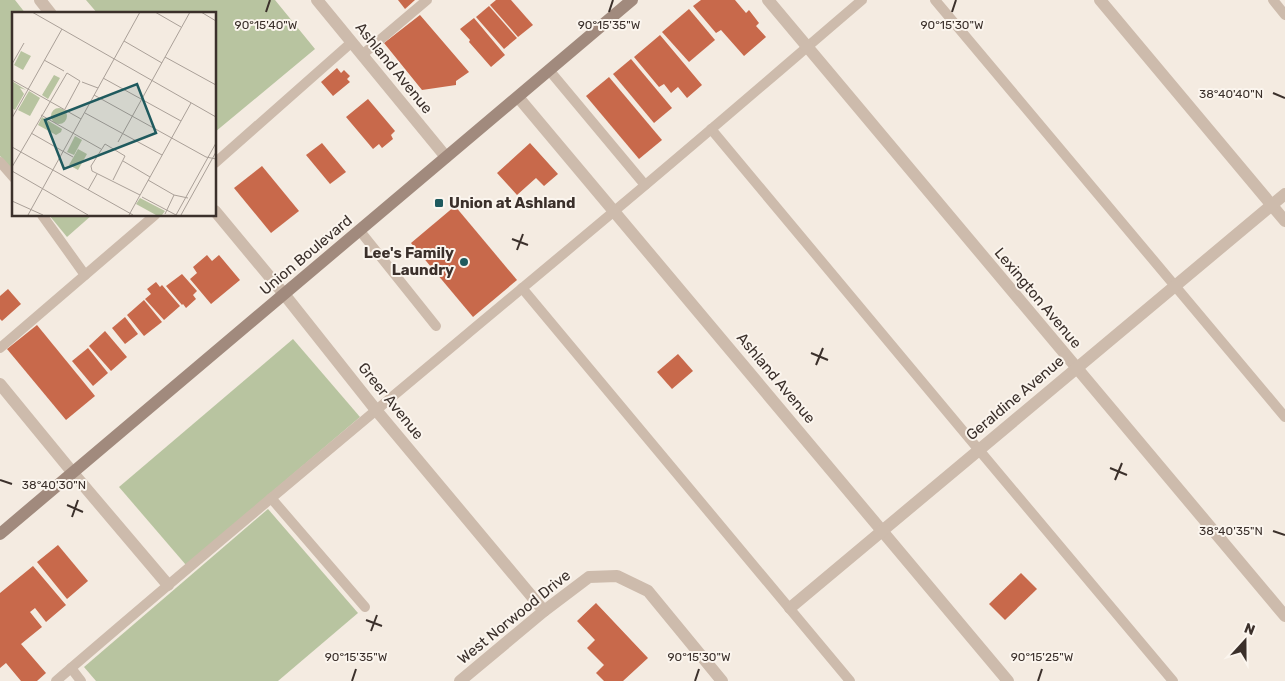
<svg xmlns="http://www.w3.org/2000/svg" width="1285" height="681" font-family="Rubik,sans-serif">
  <rect width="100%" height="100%" fill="#f4ebe1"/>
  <g fill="#b8c4a0">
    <path d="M0,0H15L26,14H14V172L0,156Z"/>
    <path d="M86,0H275L315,49L215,132V14H98Z"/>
    <path d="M49,215H92L67,237Z"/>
    <path d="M293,339L360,417L186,565L119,487Z"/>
    <path d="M268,509L358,613L278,681H96L84,667Z"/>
  </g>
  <g fill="#c8694b">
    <path d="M398,0H415L405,9Z"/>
    <path d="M496,0H511L533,25L518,37L490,5Z"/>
    <path d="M701,0H735L746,13L749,10L759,23L756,26L766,37L744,56L721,30L716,33L693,6Z"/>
    <path d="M489,6L517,38L504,49L476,17Z"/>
    <path d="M689,9L715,40L689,62L662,32Z"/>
    <path d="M420,15L469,72L456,81V85L422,90L384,43Z"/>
    <path d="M474,18L505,55L491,67L469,42L470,40L460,29Z"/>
    <path d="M660,35L702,85L687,98L678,87L671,93L664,84L659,87L634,57Z"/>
    <path d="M631,59L672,108L654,123L613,74Z"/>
    <path d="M337,68L341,73L344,70L350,76L347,79L350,82L333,96L321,82Z"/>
    <path d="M609,77L662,140L639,159L586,96Z"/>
    <path d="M368,99L395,131L391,135L393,139L382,148L379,144L373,149L346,117Z"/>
    <path d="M322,143L346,172L330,184L306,155Z"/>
    <path d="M530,143L558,174L544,186L536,178L517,195L497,173Z"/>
    <path d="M262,166L299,211L271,233L234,188Z"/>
    <path d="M455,206L517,280L473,317L411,243Z"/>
    <path d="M207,255L212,261L219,255L240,280L211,304L190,279L197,273L193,267Z"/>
    <path d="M182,274L197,291L193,295L196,299L186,308L183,304L182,305L166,286Z"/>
    <path d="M156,282L160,287L162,285L180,306L164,320L145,299L151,294L147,289Z"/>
    <path d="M8,289L21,304L2,321L0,319V296Z"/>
    <path d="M144,300L162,322L144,336L127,315Z"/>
    <path d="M125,317L138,334L125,344L112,328Z"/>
    <path d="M37,325L95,396L66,420L7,349Z"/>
    <path d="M105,331L127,357L111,371L89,346Z"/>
    <path d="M88,348L108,373L93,386L72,361Z"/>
    <path d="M678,354L693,371L672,389L657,372Z"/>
    <path d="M58,545L88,581L67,599L37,562Z"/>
    <path d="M33,566L66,605L46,622L35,608L30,612L42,627L21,644L46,673L37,681H21L6,663L0,668V593Z"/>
    <path d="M1021,573L1037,589L1005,620L989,604Z"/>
    <path d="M596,603L648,658L623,681H604L596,673L604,665L587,648L595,640L577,621Z"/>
  </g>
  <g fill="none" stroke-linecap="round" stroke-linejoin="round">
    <g stroke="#cdbbac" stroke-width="10">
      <path d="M935,0L1285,417"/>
      <path d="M1273,0L1285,15"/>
      <path d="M362,55L427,0"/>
      <path d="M549,70L645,185"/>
      <path d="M711,129L979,450L1173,681"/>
      <path d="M0,162L14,178"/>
      <path d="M215,163L352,42"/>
      <path d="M42,215L85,275"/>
      <path d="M360,231L436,326"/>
      <path d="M522,288L850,681"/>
      <path d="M0,348L155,215"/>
      <path d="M271,498L365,607"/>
      <path d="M71,668L81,681"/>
      <path d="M56,681C239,523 426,369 612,213C696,143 779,71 862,0"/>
    </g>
    <g stroke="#cdbbac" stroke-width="12">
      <path d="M40,0L51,14"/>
      <path d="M317,0L446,157"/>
      <path d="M768,0L1285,616"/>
      <path d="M1100,0L1285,221"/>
      <path d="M518,97L1008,681"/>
      <path d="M215,211L284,294L376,410L544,611"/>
      <path d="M0,384L73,473L168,585"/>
      <path d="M790,608L1285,194"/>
      <path d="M460,681L544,611L589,577L617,576L648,591L722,681"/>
    </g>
    <path stroke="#a18a7d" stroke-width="12" d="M0,534L632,0"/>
  </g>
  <path fill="none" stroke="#3b302b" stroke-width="2" d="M266,12L270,0M609,12L613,0M952,12L956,0M1273,93L1285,98M512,239L528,245M517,250L523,234M811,353L828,360M816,365L823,348M1110,468L1127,475M0,480L12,484M1115,480L1122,463M67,505L83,512M72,517L78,500M1273,531L1285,535M366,620L382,626M371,631L377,615M352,681L356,669M695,681L699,669M1038,681L1042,669"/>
  <g fill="#1f5a5e" stroke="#fbf5ee" stroke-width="2">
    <rect x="434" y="198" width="10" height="10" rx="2.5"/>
    <circle cx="464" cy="262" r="5"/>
  </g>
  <g text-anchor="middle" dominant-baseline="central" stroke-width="4" stroke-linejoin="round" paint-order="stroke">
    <g font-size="15" fill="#3b302b" stroke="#fbf5ee">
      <text transform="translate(394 68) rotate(51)">Ashland Avenue</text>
      <text transform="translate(306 255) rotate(-40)">Union Boulevard</text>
      <text transform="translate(1038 298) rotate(50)">Lexington Avenue</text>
      <text transform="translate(776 378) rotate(50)">Ashland Avenue</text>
      <text transform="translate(1015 398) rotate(-40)">Geraldine Avenue</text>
      <text transform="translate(391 401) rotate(51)">Greer Avenue</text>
      <text transform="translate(514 617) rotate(-39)">West Norwood Drive</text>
    </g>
    <g font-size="15" font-weight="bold" fill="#3b302b" stroke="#fbf5ee" text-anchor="start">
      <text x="449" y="203">Union at Ashland</text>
      <text x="454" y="253" text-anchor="end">Lee's Family<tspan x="454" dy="17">Laundry</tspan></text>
    </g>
  </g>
  <g transform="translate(12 12)">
    <rect width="204" height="204" fill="#f4ebe1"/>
    <path d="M9,39L19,44L11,58L2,53ZM42,63L48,66L36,87L30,83ZM0,69L14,78L8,76L12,82L3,98L0,96ZM17,79L28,86L18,104L6,98ZM39 104a8 8 0 1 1 16 0a8 8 0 1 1-16 0ZM30,105L50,117L49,120L44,123L26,113ZM63,124L70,128L62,143L55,140ZM66,137L75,142L66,158L57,153ZM128,186L153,199L150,203H144L124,192Z" fill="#b8c4a0"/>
    <path fill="none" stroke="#aaa098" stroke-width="1" d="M20,0L204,105M143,0L169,15M189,0L204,9M112,29L150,51M153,45L204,73M32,48L52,59M0,52L12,31M91,66L169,109M0,68L69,107M70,70L86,76M82,83L194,145L204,147M73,101L150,143M29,103L89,137M0,106L50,17M19,121L61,145M106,130L178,0M0,135L121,203M111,149L138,165M0,155L55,61L68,69L53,97M0,159L76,203M101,168L113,144L93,132L79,154L80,159L128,183M136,168L162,183L176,186M76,178L85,162M130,185L164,203M0,189L31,203M153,202L162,183M16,203L128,0M117,203L179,91M164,203L204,131M169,203L204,140"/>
    <path fill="#1f5a5e" fill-opacity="0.15" stroke="#1f5a5e" stroke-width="2.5" d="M125,72L144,121L52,157L33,108Z"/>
    <rect width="204" height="204" fill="none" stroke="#3b302b" stroke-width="2.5"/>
  </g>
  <g font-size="12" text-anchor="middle" fill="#3b302b" stroke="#fbf5ee" stroke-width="4" stroke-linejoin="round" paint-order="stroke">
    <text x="266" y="29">90°15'40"W</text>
    <text x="609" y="29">90°15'35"W</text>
    <text x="952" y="29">90°15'30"W</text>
    <text x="1231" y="98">38°40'40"N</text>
    <text x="54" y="489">38°40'30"N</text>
    <text x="1231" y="535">38°40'35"N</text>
    <text x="356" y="661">90°15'35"W</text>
    <text x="699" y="661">90°15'30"W</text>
    <text x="1042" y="661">90°15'25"W</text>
  </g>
  <g transform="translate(1245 641) rotate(21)" stroke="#fbf5ee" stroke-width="4" paint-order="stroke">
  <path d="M0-4L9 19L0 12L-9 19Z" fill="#3b302b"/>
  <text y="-8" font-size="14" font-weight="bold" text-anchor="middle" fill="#3b302b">N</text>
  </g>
</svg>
